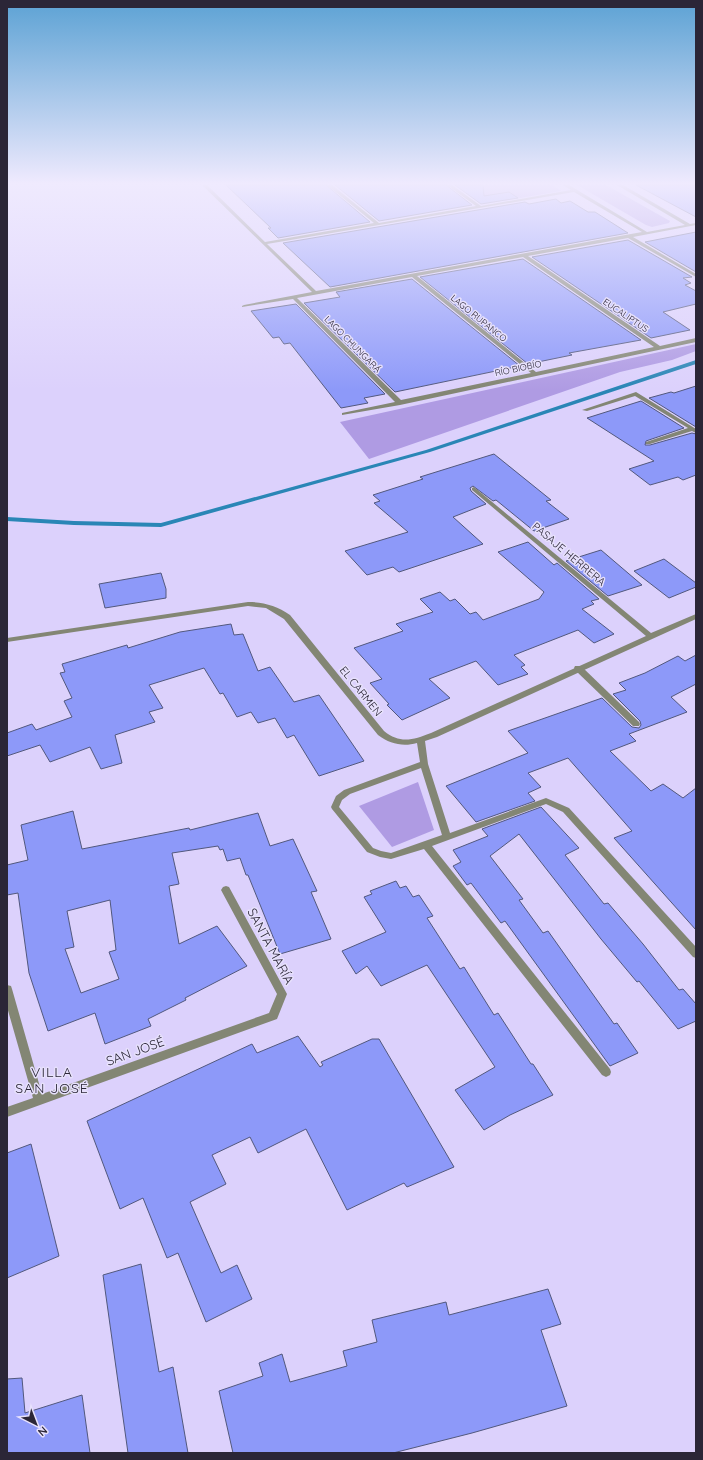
<svg xmlns="http://www.w3.org/2000/svg" width="703" height="1460" font-family="Quicksand,sans-serif">
  <rect width="100%" height="100%" fill="#dcd1fc"/>
  <g fill="#af9be3">
    <path d="M457,185H552L561,191L484,204Z"/>
    <path d="M577,185H606L670,221L669,223L652,227L646,225Z"/>
    <path d="M696,344V351L672,360L620,372L369,459L340,422Z"/>
    <path d="M418,782L434,830L392,847L359,806Z"/>
  </g>
  <g fill="none" stroke-linecap="round" stroke-linejoin="round">
    <path fill="#2a86b6" fill-rule="evenodd" d="M696,360V364L430,452L161,527L74,525L7,521V517L74,521L161,523L426,450Z"/>
  </g>
  <g fill="#8d99f9" stroke="#52587d" fill-rule="evenodd">
    <path d="M226,185H326L370,222L278,238L268,228H271Z"/>
    <path d="M335,185H446L472,205L379,221Z"/>
    <path d="M455,185H483L484,196L509,192L518,198L481,204Z"/>
    <path d="M636,185H696V217Z"/>
    <path d="M556,199L561,203L570,201L588,212H595L628,233L330,287L283,243L525,202L529,204Z"/>
    <path d="M696,232V272L645,242Z"/>
    <path d="M628,240L692,277L683,278L691,283L685,285L696,291V304L663,312L690,330L651,338L532,257Z"/>
    <path d="M523,259L641,340L569,353L572,355L528,364L420,277Z"/>
    <path d="M412,279L520,366L395,392L304,303L340,297L336,292Z"/>
    <path d="M296,304L385,394L364,398L368,403L341,408L290,343L284,344L279,337L273,338L251,311Z"/>
    <path d="M696,386V427L649,398L671,392L674,393Z"/>
    <path d="M641,401L684,428L646,441L645,445H650L692,433L696,434V475L683,480L678,477L650,485L629,469L654,461L587,418Z"/>
    <path d="M494,454L551,500L546,501L569,519L534,531L496,500L493,501L473,486L470,488L471,491L486,504L453,517L483,544L399,572L393,567L367,575L345,551L408,532L374,503L380,501L373,495L423,479L420,477Z"/>
    <path d="M528,542L554,565L557,563L599,599L591,601L594,604L582,609L614,634L594,643L578,630L514,655L525,665L521,667L528,674L498,685L476,661L429,679L450,698L402,720L387,705L389,704L370,683L382,679L354,648L403,631L396,624L433,612L420,599L440,592L450,601L455,599L470,614L476,612L483,620L539,599L544,592L498,552Z"/>
    <path d="M601,550L642,585L608,596L566,561Z"/>
    <path d="M664,559L696,583V587L669,598L634,571Z"/>
    <path d="M161,573L166,589V598L105,608L99,584Z"/>
    <path d="M231,624L234,635L243,634L258,671L270,667L294,702L319,695L364,761L319,776L294,735L287,738L275,718L258,723L251,712L237,717L223,693L220,694L204,668L149,685L163,708L149,712L155,722L115,735L122,763L101,769L90,747L50,762L40,745L7,756V733L32,724L36,730L72,717L64,701L72,698L60,673L65,672L62,664L127,645L128,648L180,632Z"/>
    <path d="M696,655V684L671,697L687,712L629,734L636,741L610,751L651,791L663,784L683,798L696,788V930L614,838L632,831L568,758L528,773L541,787L528,793L535,801L476,822L446,786L528,753L508,731L602,698L632,727L639,728L641,725L640,721L613,694L626,690L619,683L645,673L678,656L685,661Z"/>
    <path d="M541,807L579,848L565,855L604,904L608,903L643,944L679,990L683,989L696,1004V1021L678,1029L639,981L637,982L601,939L519,834L490,856L523,899L519,900L543,933L548,931L614,1024L617,1023L638,1053L610,1066L505,921L501,923L471,883L467,885L453,866L461,862L453,850L488,836L482,829Z"/>
    <path d="M73,811L82,849L189,828L190,830L258,813L270,846L293,839L317,891L311,892L331,939L280,954L248,875H246L240,858L227,861L223,849L220,850L218,846L172,853L179,884L169,886L179,944L217,926L247,966L185,998L186,1000L148,1019L151,1026L105,1044L95,1013L48,1031L29,973L18,893L7,895V865L28,860L21,825ZM110,900L116,950L109,952L119,979L81,993L65,949L74,947L67,911Z"/>
    <path d="M396,881L400,888L406,886L413,897L419,895L433,916L427,918L460,969L464,967L494,1015L498,1013L531,1064H533L553,1095L510,1115L484,1130L455,1090L495,1067L427,965L381,986L367,966L356,974L342,951L386,932L364,897L372,894L370,891Z"/>
    <path d="M298,1036L320,1067L323,1065L321,1062L372,1039H379L454,1167L407,1187L404,1183L347,1210L306,1129L258,1153L250,1137L212,1155L226,1184L190,1202L221,1273L237,1265L252,1299L206,1322L178,1253L167,1258L143,1198L120,1209L87,1121L252,1044L257,1053Z"/>
    <path d="M31,1144L59,1256L7,1278V1153Z"/>
    <path d="M141,1264L159,1372L173,1367L188,1453H128L103,1275Z"/>
    <path d="M548,1289L561,1324L541,1330L567,1406L472,1433L393,1453H233L219,1391L263,1376L259,1363L282,1354L290,1382L347,1366L343,1351L377,1342L372,1320L446,1302L449,1315Z"/>
    <path d="M22,1378L25,1413L82,1395L90,1453H7V1379Z"/>
  </g>
  <g fill="none" stroke-linecap="round" stroke-linejoin="round">
    <path fill="#838674" fill-rule="evenodd" d="M575,666H581L639,722L640,724L639,726H633L575,670L574,668Z"/>
    <g fill="#838674" fill-rule="evenodd">
      <path d="M202,185H207L265,242L374,223L327,185H332L379,223L476,206L447,185H452L481,206L571,190L563,185H569L647,232L685,225L617,185H623L690,224L696,223V225L633,237L696,274V277L628,238L528,256L660,346L696,338V342L400,405L342,415V413L395,402L293,299L242,307V306L244,305L312,292ZM574,192L642,232L316,291L267,244ZM523,257L654,347L536,372L417,276ZM412,277L531,373L401,400L297,298Z"/>
      <path d="M636,392L696,429V433L692,431L650,444H646V442L688,428L635,396L587,411L582,410Z"/>
      <path d="M474,487L651,633L696,614V619L437,737L425,741L428,764L450,833L546,798L569,808L696,947V958L693,957L563,812L546,804L432,846L610,1069L611,1072L610,1075L606,1077L602,1075L424,849L391,859L380,857L367,852L332,809L331,807L336,796L344,790L420,762L417,743C403,747 390,744 378,735L284,619L266,608L248,606L7,642V638L248,602C264,602 277,606 290,615L384,731C400,744 413,740 431,733L646,636L472,490V488ZM421,768L442,835L391,853L381,851L373,848L339,807L342,800L350,794Z"/>
      <path d="M226,886L229,887L287,994L277,1019L7,1117V1107L33,1098L7,1007V985L11,986L12,989L42,1094L269,1013L277,994L221,890L223,887Z"/>
    </g>
  </g>
  <linearGradient id="sky" x2="0" y2="1"><stop stop-color="#5ca2d4"/><stop offset="0.47" stop-color="#efeafe"/><stop offset="1" stop-color="#efeafe" stop-opacity="0"/></linearGradient>
  <rect width="703" height="390" fill="url(#sky)"/>
  <g text-anchor="middle" dominant-baseline="central" stroke-width="3" stroke-linejoin="round" paint-order="stroke">
    <g font-size="9" fill="#2b2637" stroke="#e7e1fc">
      <text transform="translate(626 315) rotate(34)">EUCALIPTUS</text>
      <text transform="translate(479 318) rotate(39)">LAGO RUPANCO</text>
      <text transform="translate(353 344) rotate(45)">LAGO CHUNGARÁ</text>
      <text transform="translate(518 368) rotate(-12)">RÍO BIOBÍO</text>
    </g>
    <g font-size="11" fill="#2b2637" stroke="#e7e1fc">
      <text transform="translate(569 554) rotate(40)">PASAJE HERRERA</text>
      <text transform="translate(361 691) rotate(51)">EL CARMEN</text>
    </g>
    <g font-size="13" fill="#2b2637" stroke="#e7e1fc">
      <text transform="translate(271 946) rotate(62)">SANTA MARÍA</text>
      <text transform="translate(135 1051) rotate(-20)">SAN JOSÉ</text>
    </g>
    <g font-size="14" letter-spacing="1" fill="#2b2637" stroke="#e7e1fc">
      <text x="52" y="1072">VILLA<tspan x="52" dy="16">SAN JOSÉ</tspan></text>
    </g>
  </g>
  <rect width="703" height="1460" fill="none" stroke="#2b2637" stroke-width="16"/>
  <g transform="translate(36 1424) rotate(138)" stroke="#e7e1fc" stroke-width="3" paint-order="stroke">
  <path d="M0-3L7 15L0 10L-7 15Z" fill="#2b2637"/>
  <text y="-6" font-size="11" font-weight="bold" text-anchor="middle" fill="#2b2637">N</text>
  </g>
</svg>
